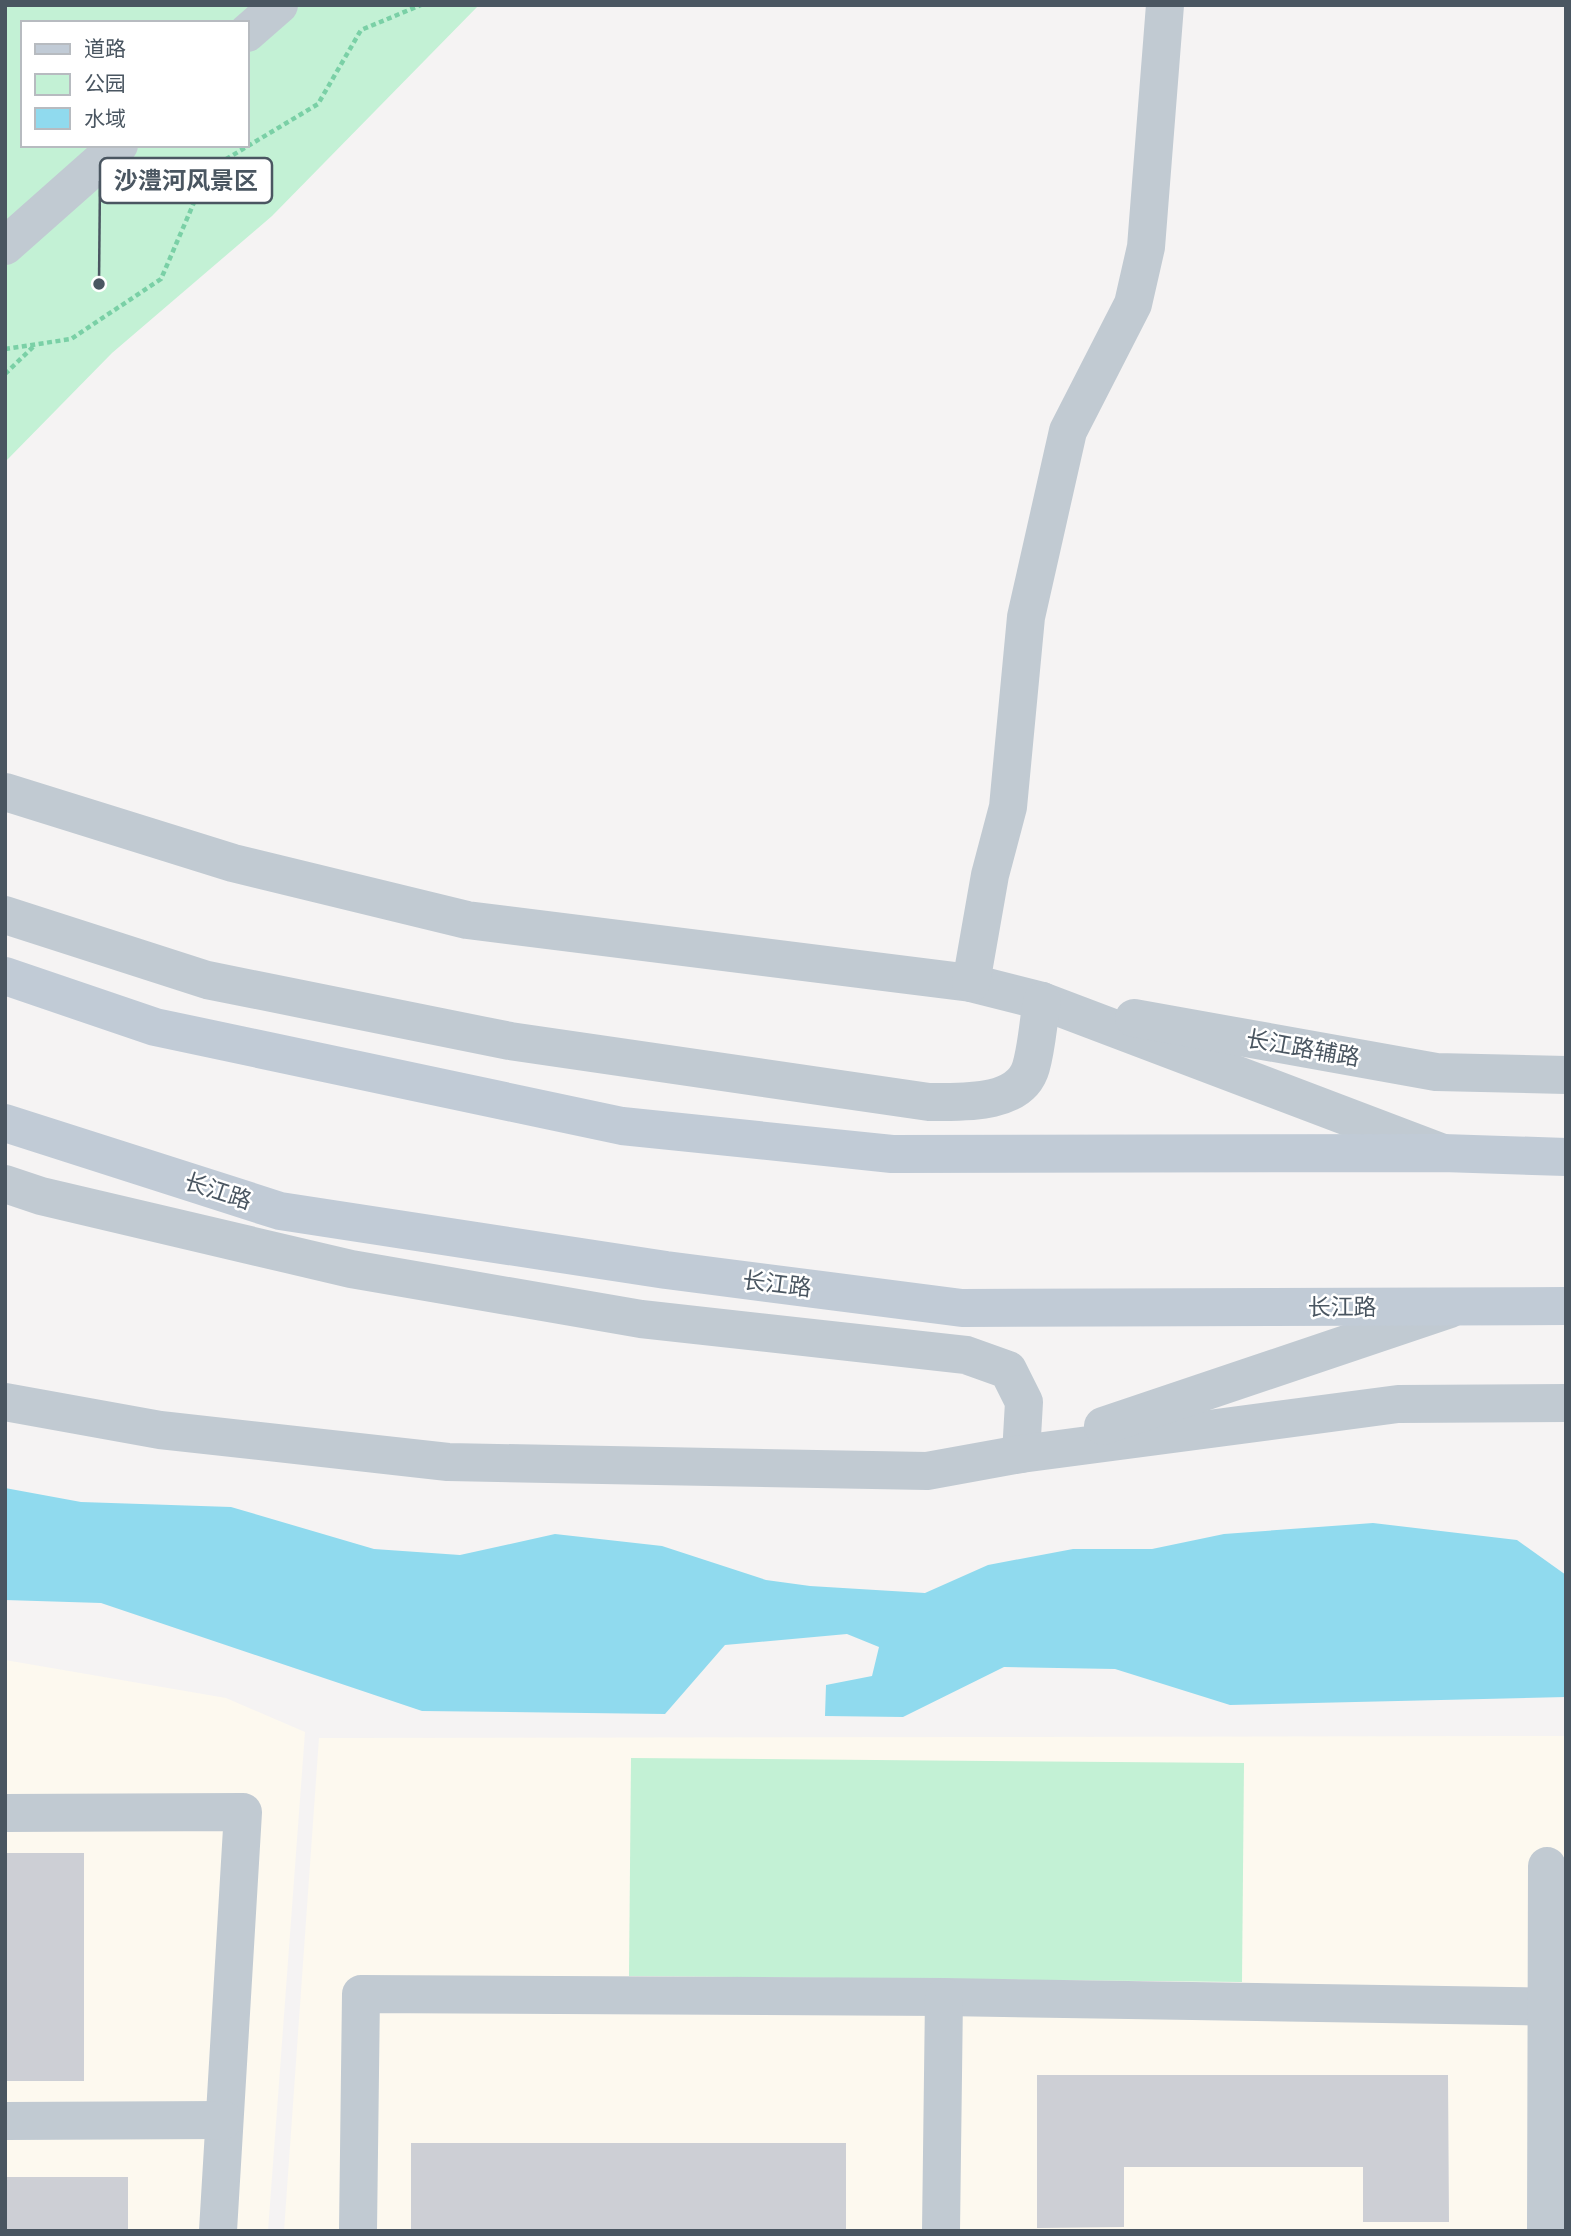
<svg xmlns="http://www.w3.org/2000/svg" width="1571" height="2236" font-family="'DM Sans','Noto Sans SC',sans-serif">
  <rect width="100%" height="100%" fill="#f5f3f3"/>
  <g fill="#fdf9ef">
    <path d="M5,1660L226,1698L305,1732L268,2231H5Z"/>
    <path d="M1566,1736V2231H284L319,1738Z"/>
  </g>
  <g fill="#c3f1d5" fill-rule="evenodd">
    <path d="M5,5H479L272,216L112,353L5,462ZM23,23H247V145H23Z"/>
    <path d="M631,1758L1244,1763L1242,1982L629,1976Z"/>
  </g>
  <path fill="#90daee" d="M5,1488L81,1502L231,1507L374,1549L460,1555L555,1534L662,1546L766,1580L810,1586L925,1593L988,1565L1073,1549H1152L1224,1534L1373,1523L1517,1540L1566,1575V1697L1230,1705L1115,1669L1004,1667L903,1717L825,1716L826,1685L872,1676L879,1647L847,1634L725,1645L665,1714L422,1711L101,1603L5,1600Z"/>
  <g fill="#cdcfd5">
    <rect x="5" y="1853" width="79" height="228"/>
    <path d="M1037,2075H1448L1449,2222H1363V2167H1124V2227L1037,2228Z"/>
    <rect x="411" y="2143" width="435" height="88"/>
    <rect x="5" y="2177" width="123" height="54"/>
  </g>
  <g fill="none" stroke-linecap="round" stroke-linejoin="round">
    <g stroke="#7ad0a6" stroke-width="4.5" stroke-dasharray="5 3.5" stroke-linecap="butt">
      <path d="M5,349L71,339L161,279L208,170L318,104L361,30L421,5"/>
      <path d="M5,374L35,345"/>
    </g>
    <g stroke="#c1cad2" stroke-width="38">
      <path d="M247,33L279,5"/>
      <path d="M5,246L119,145"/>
      <path d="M5,792L233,863L467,920L971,983L1042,1001L1443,1153"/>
      <path d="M5,915L207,980L510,1041L929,1102C960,1102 1020,1106 1031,1067C1037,1046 1038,1023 1042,1001"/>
      <path d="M971,983L990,875L1008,807L1026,617L1068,431L1133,304L1146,247L1165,5"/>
      <path d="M1134,1018L1436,1072L1566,1075"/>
      <path d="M5,1184L41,1196L351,1269L641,1319L966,1355L1008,1370L1024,1402L1021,1454"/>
      <path d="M5,1402L160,1430L448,1462L927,1471L1021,1454L1398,1404L1566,1403"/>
      <path d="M1103,1426L1450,1309"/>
      <path d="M5,1813L243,1812L218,2231"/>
      <path d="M5,2121L224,2120"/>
      <path d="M358,2231L361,1994L944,1997L1566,2007"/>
      <path d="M941,2231L944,1997"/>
      <path d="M1546,2231L1547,1866"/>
    </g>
    <g stroke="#c1cbd6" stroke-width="38">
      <path d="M5,976L155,1027L622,1126L892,1154L1443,1153L1566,1157"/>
      <path d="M5,1123L280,1211L666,1270L962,1308L1566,1306"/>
    </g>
  </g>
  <g text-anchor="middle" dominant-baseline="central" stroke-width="5" stroke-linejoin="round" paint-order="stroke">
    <g font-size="23" fill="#4a5661" stroke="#fff">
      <text transform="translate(1303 1048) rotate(10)">长江路辅路</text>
      <text transform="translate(218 1191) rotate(18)">长江路</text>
      <text transform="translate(777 1284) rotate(7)">长江路</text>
      <text x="1342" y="1307">长江路</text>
    </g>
  </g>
  <path fill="none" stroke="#4a5661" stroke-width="2.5" d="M99 284L100 181"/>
  <circle fill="#4a5661" stroke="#fff" stroke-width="2.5" cx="99" cy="284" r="7"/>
  <rect fill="#fff" stroke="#4a5661" stroke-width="2.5" x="100" y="158" width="172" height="45" rx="7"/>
  <g font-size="24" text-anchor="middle" font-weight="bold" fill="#4a5661">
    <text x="186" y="189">沙澧河风景区</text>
  </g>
  <rect width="1571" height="2236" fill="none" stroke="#4a5661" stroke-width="14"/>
  <rect x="21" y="21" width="228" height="126" fill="#ffffff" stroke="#b7bbc0" stroke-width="2"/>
  <rect x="35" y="44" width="35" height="10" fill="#c1cbd6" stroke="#b7bbc0" stroke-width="2"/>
  <text x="84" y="56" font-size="21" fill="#4a5661">道路</text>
  <rect x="35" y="74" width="35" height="21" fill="#c3f1d5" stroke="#b7bbc0" stroke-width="2"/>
  <text x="84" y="91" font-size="21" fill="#4a5661">公园</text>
  <rect x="35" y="108" width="35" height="21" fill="#90daee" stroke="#b7bbc0" stroke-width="2"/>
  <text x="84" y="126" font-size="21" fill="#4a5661">水域</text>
</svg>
